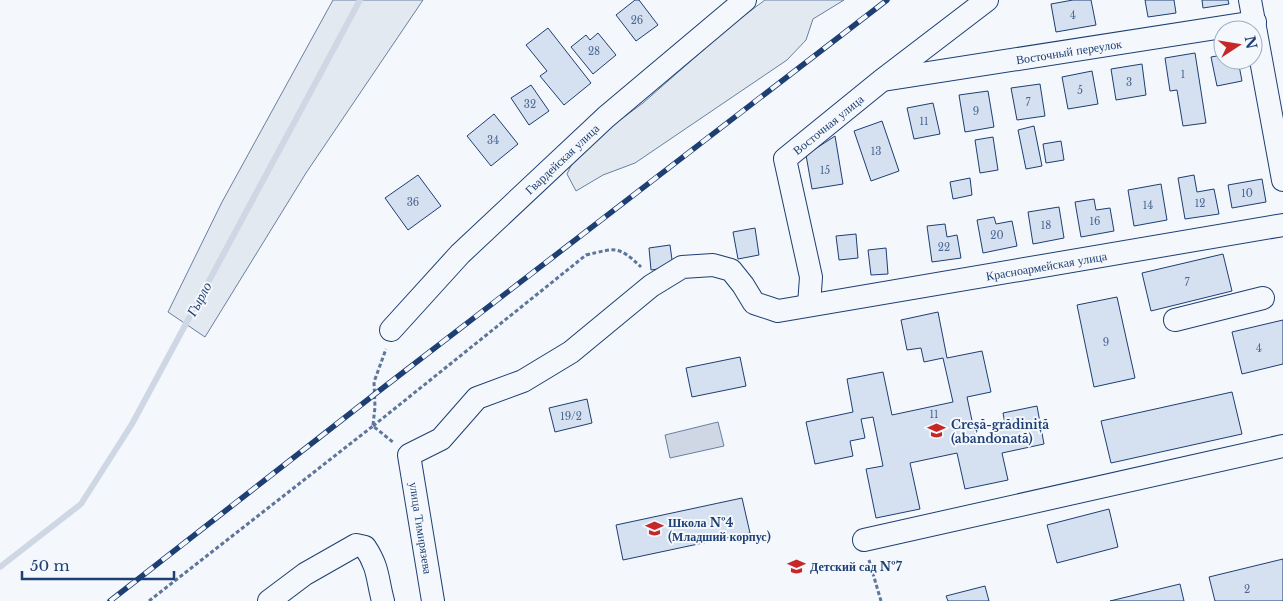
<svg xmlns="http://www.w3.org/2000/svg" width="1283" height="601" font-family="'Libre Baskerville',serif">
  <rect width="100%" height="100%" fill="#f4f7fb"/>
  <g fill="#e3e9f0" stroke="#687fa3">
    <path d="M333,0H423L306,173L205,337L168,312L222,202Z"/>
    <path d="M765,0H844L813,19L806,40L787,60L635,163L603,175L576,191L567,174L578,151L643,103L734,23Z"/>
  </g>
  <path fill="#cfd7e4" stroke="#687fa3" d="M718,422L724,446L670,458L665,435Z"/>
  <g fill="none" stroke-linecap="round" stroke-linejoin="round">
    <path stroke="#cfd7e4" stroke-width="6" d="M0,567L81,504L132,424L360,0"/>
  </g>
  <g fill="#d5e0f0" stroke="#1d3f73">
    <path d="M635,0H639L658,25L636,41L616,15Z"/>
    <path d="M1073,0H1091L1096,25L1056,32L1051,4Z"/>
    <path d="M1145,0H1174L1176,13L1148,17Z"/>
    <path d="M1202,0H1228L1229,4L1203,8Z"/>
    <path d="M548,28L591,83L564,105L540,76L547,71L526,45Z"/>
    <path d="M598,33L616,55L593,74L571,47L586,35L590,40Z"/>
    <path d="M1195,53L1206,123L1183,126L1177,90L1170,91L1165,58Z"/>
    <path d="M1223,55V60H1238L1242,81L1217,86L1211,57Z"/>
    <path d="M1142,64L1146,95L1116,100L1111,69Z"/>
    <path d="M1092,71L1098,104L1068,109L1062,77Z"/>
    <path d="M1040,84L1045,116L1017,120L1011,88Z"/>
    <path d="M531,85L549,111L529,125L511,98Z"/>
    <path d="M988,91L994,127L965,132L959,95Z"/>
    <path d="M933,103L940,134L914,139L907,108Z"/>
    <path d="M494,114L518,144L491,166L467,136Z"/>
    <path d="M882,121L899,171L871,181L854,131Z"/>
    <path d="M1034,126L1042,166L1026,169L1018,130Z"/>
    <path d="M835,136L843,184L812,189L806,155Z"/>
    <path d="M993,137L998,170L980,173L975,140Z"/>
    <path d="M1061,141L1064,160L1046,163L1043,144Z"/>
    <path d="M418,175L441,206L408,230L385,198Z"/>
    <path d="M1194,175L1197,192L1214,189L1219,214L1185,219L1178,178Z"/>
    <path d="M970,178L972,195L953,199L950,182Z"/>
    <path d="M1262,179L1266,202L1232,208L1228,185Z"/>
    <path d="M1161,184L1167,220L1134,226L1128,190Z"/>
    <path d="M1094,199L1096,210L1110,208L1114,231L1081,237L1075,202Z"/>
    <path d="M1059,207L1064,238L1033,244L1028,212Z"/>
    <path d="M994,217L996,224L1012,221L1017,246L983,253L977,220Z"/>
    <path d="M945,224L947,237L957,235L961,258L932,262L927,226Z"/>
    <path d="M755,228L759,255L738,259L733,232Z"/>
    <path d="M856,234L858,258L839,260L836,236Z"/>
    <path d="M670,245L673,267L651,270L649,248Z"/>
    <path d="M886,248L888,274L871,275L868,250Z"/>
    <path d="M1223,254L1232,291L1151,311L1142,273Z"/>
    <path d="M1117,297L1135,378L1094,387L1077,305Z"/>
    <path d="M938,312L947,358L982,351L991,392L967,397L977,444L997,440L994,427L1005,424L1003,413L1037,406L1044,444L1002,453L1008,480L965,489L957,453L910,463L920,509L876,518L866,469L883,466L873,417L861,419L865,438L850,441L853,456L815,464L806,422L853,412L847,379L883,372L892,415L953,402L943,358L924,362L921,348L907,350L901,320Z"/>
    <path d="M1283,320V364L1242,374L1232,332Z"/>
    <path d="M740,357L746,386L692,397L686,368Z"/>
    <path d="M1232,392L1242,434L1111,463L1101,421Z"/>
    <path d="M587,399L592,423L555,432L549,408Z"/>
    <path d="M742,498L750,533L623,560L616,525Z"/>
    <path d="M1109,509L1118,547L1057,563L1047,525Z"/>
    <path d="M1283,559V601H1215L1209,577Z"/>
    <path d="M1180,584L1184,601H1110Z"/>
    <path d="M985,586L989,601H948L946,596Z"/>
  </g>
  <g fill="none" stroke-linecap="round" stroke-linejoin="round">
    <defs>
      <g id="minor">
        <path d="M1250,0L1283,180"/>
        <path id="s1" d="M883,80L1255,22"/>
        <path id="s2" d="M809,305L811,277L785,159L881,81L987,0"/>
        <path d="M1175,320L1263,298"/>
        <path id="s3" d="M391,330L460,254L606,117L745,0"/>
        <path d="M864,540L1283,446"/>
        <path d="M269,601L305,574L356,545L365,547C379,568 377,579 383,601"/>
        <path id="s4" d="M433,601L409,455L441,439L477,398L523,381L571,352L651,286L682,267L713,265L731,270L743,285L754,303L778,311L1283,225"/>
      </g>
    </defs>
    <use href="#minor" stroke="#1d3f73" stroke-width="24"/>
    <g stroke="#5e769c" stroke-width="3" stroke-dasharray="4 2.5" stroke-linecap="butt">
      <path d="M373,425L375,407L374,382L386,349"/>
      <path d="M373,426L586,255C616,248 618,245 641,267"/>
      <path d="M869,560L881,601"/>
      <path d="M149,601L373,426L394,443"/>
    </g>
    <use href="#minor" stroke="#f4f7fb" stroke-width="22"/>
    <defs>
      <path id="rail" d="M110,601L375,394L887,0"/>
    </defs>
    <use href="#rail" stroke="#1d3f73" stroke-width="5.5"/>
    <use href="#rail" stroke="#f4f7fb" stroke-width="4" stroke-dasharray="11" stroke-linecap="butt"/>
  </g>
  <defs>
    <symbol id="school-bare" viewBox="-9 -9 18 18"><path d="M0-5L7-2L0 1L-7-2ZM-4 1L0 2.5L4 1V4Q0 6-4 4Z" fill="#c62828" stroke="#f4f7fb" stroke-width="2.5" paint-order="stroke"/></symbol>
  </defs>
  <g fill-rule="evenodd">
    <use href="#school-bare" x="924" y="418" width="25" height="25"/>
    <use href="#school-bare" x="642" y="516" width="25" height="25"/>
    <use href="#school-bare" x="784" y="554" width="25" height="25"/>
  </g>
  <g text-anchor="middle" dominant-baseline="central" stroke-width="4" stroke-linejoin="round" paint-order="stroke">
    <g font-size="10" fill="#4b6792">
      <text x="1073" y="15">4</text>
      <text x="637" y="20">26</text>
      <text x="594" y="51">28</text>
      <text x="1183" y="74">1</text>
      <text x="1129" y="82">3</text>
      <text x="1080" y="90">5</text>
      <text x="1028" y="102">7</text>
      <text x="530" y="104">32</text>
      <text x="976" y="111">9</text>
      <text x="924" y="121">11</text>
      <text x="493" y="140">34</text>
      <text x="876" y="151">13</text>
      <text x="825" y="170">15</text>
      <text x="1247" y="193">10</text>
      <text x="413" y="202">36</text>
      <text x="1200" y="203">12</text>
      <text x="1148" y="205">14</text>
      <text x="1095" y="221">16</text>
      <text x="1046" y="225">18</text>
      <text x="997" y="235">20</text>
      <text x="944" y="247">22</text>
      <text x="1187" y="282">7</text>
      <text x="1106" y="342">9</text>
      <text x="1259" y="348">4</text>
      <text x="934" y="414">11</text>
      <text x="571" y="416">19/2</text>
      <text x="1247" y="589">2</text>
    </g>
    <g font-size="12" fill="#1d3f73" stroke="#f4f7fb">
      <text stroke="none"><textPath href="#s1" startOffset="188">Восточный переулок</textPath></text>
      <text stroke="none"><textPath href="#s2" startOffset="204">Восточная улица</textPath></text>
      <text stroke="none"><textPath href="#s3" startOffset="242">Гвардейская улица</textPath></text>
      <text stroke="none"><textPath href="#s4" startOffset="871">Красноармейская улица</textPath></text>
      <text transform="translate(421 528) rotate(81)">улица Тимирязева</text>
    </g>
    <g font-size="12" font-weight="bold" fill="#1d3f73" stroke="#f4f7fb" text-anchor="start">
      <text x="951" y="424">Creșă-grădiniță<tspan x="951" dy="14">(abandonată)</tspan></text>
      <text x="668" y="522">Школа №4<tspan x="668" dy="14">(Младший корпус)</tspan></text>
      <text x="810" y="566">Детский сад №7</text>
    </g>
    <g font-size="14" font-style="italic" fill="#1d3f73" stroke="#f4f7fb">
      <text transform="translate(199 299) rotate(-62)">Гырло</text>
    </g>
  </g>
  <g transform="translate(1238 45) rotate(78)"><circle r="24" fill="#f4f7fb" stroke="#9eadc5"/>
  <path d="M0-4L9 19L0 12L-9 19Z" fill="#c62828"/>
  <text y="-8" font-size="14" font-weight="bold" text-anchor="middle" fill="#1d3f73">N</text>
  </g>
  <path d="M22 571v8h152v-8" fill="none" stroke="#1d3f73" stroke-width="2.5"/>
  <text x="30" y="571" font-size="15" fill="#1d3f73" stroke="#f4f7fb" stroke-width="4" paint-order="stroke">50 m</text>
</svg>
